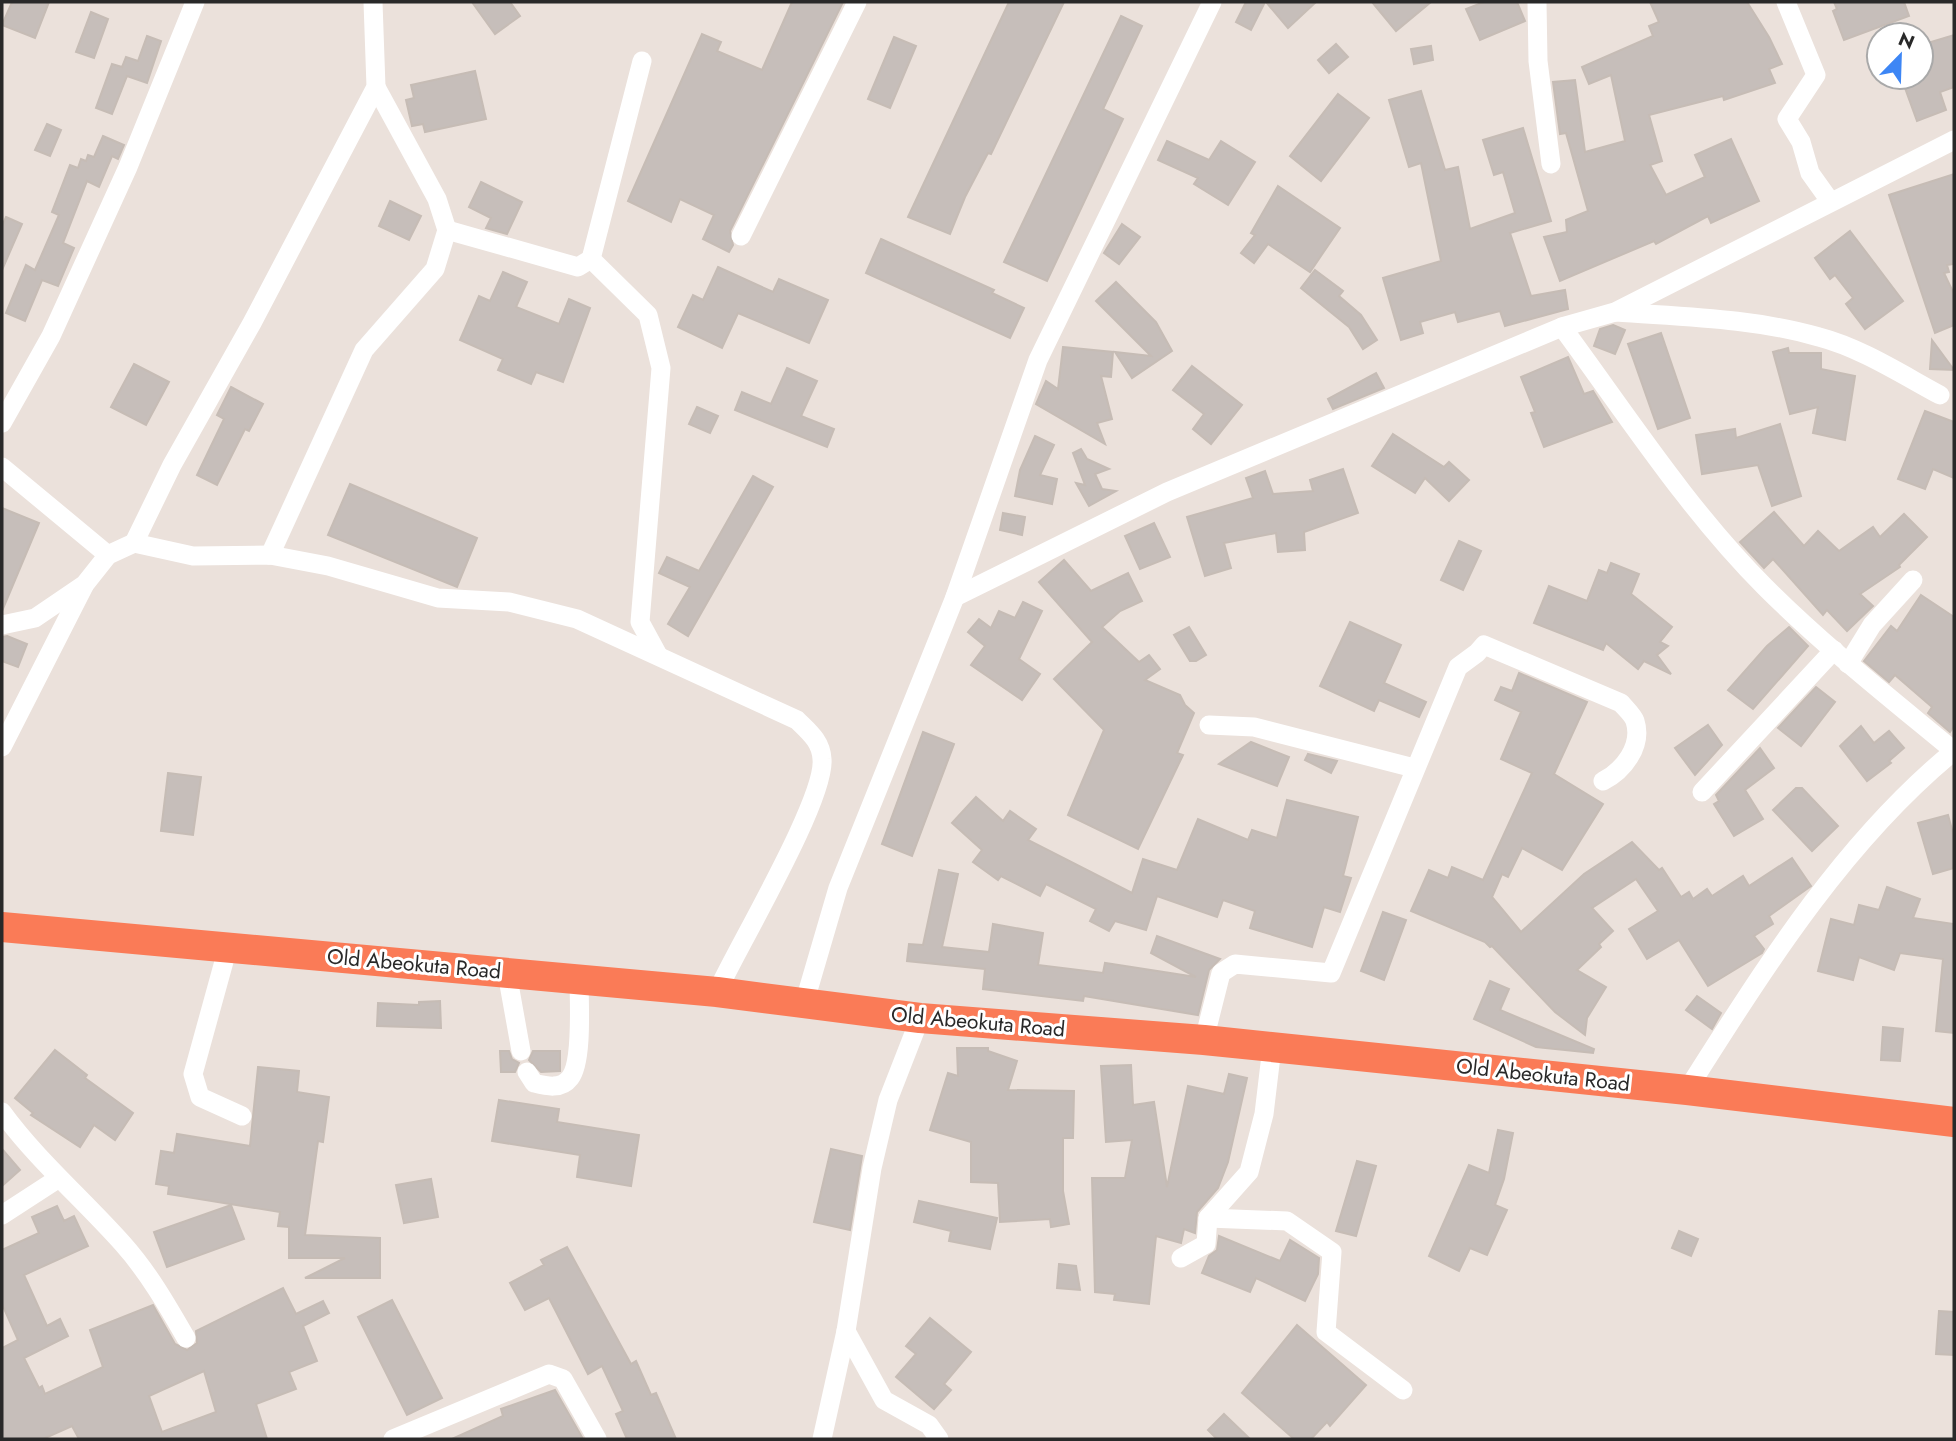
<svg xmlns="http://www.w3.org/2000/svg" width="1956" height="1441" font-family="Jost,sans-serif">
  <rect width="100%" height="100%" fill="#ebe1db"/>
  <g fill="#c6beba" stroke="#c6bcb5" stroke-width="2" fill-rule="evenodd">
    <path d="M12,2H49L35,38L2,25Z"/>
    <path d="M472,2H510L520,16L495,34Z"/>
    <path d="M792,2H843L730,231L733,245L729,252L703,239L714,215L680,199L671,222L628,201L702,34L721,42L717,51L762,70Z"/>
    <path d="M1009,2H1064L991,154L988,153L965,197L950,234L908,217Z"/>
    <path d="M1246,2H1265L1251,30L1236,22Z"/>
    <path d="M1266,2H1316L1288,28Z"/>
    <path d="M1372,2H1431L1396,31Z"/>
    <path d="M1484,2H1517L1525,21L1480,40L1466,9Z"/>
    <path d="M1650,2H1747L1769,37L1782,64L1769,69L1775,83L1724,100L1723,96L1649,115L1662,161L1650,165L1666,195L1705,177L1695,155L1731,139L1759,201L1711,223L1708,216L1656,244L1654,241L1560,281L1544,237L1567,232L1566,220L1588,211L1566,133L1560,134L1553,82L1575,80L1585,152L1625,141L1611,75L1589,84L1582,67L1653,36L1649,26L1659,22Z"/>
    <path d="M1834,2H1904L1909,16L1844,40L1833,11L1837,9Z"/>
    <path d="M91,12L108,19L94,58L76,52Z"/>
    <path d="M1121,16L1142,26L1103,109L1123,119L1047,281L1004,262Z"/>
    <path d="M1954,35V87L1940,92L1946,110L1917,121L1901,77H1921V45Z"/>
    <path d="M147,36L161,41L147,83L127,76L112,114L96,108L112,64L122,67L126,57L138,61Z"/>
    <path d="M894,37L916,46L890,108L868,99Z"/>
    <path d="M1336,44L1348,57L1329,73L1318,60Z"/>
    <path d="M1431,46L1433,60L1414,64L1411,49Z"/>
    <path d="M475,71L486,119L425,132L423,124L412,126L406,100L414,98L411,85Z"/>
    <path d="M1421,91L1445,170L1458,167L1470,229L1515,213L1503,172L1494,175L1483,140L1523,128L1551,221L1510,233L1531,296L1565,290L1568,309L1505,326L1500,311L1458,322L1455,312L1420,322L1423,333L1401,340L1383,278L1441,261L1421,163L1409,167L1389,100Z"/>
    <path d="M1338,94L1369,118L1321,181L1290,156Z"/>
    <path d="M47,124L61,130L50,156L35,150Z"/>
    <path d="M103,136L124,145L118,159L112,156L99,187L87,181L63,243L74,248L58,286L42,280L25,321L6,313L26,265L35,270L59,215L52,212L70,165L78,168L81,159L86,161L88,155L94,157Z"/>
    <path d="M1167,141L1209,160L1221,141L1255,162L1228,205L1194,184L1198,178L1158,160Z"/>
    <path d="M1954,174V264L1947,265L1949,272L1944,273L1954,294V325L1935,333L1889,195Z"/>
    <path d="M481,182L522,202L507,234L486,228L491,218L469,207Z"/>
    <path d="M1278,186L1340,228L1310,272L1268,244L1254,263L1241,253L1255,235L1251,233Z"/>
    <path d="M390,201L421,216L409,240L379,226Z"/>
    <path d="M6,217L22,224L2,270V226Z"/>
    <path d="M1122,224L1140,237L1119,264L1104,253Z"/>
    <path d="M1850,231L1903,301L1865,329L1846,304L1853,298L1835,275L1830,279L1815,258Z"/>
    <path d="M881,239L994,290L992,293L1024,308L1010,338L866,273Z"/>
    <path d="M718,267L773,292L779,279L828,300L809,343L738,313L722,348L678,327L693,295L703,300Z"/>
    <path d="M1315,270L1343,291L1339,296L1361,315L1377,340L1363,349L1349,327L1301,288Z"/>
    <path d="M503,272L527,282L516,307L559,324L569,299L590,308L563,382L536,372L531,384L498,370L503,359L460,340L479,296L490,301Z"/>
    <path d="M1116,282L1156,322L1172,351L1132,378L1115,352L1151,356L1096,301Z"/>
    <path d="M1613,325L1625,330L1615,354L1594,346L1600,329Z"/>
    <path d="M1661,333L1690,418L1658,429L1628,344Z"/>
    <path d="M1932,340L1954,370L1930,369Z"/>
    <path d="M1063,347L1113,352L1111,377L1101,376L1112,419L1097,423L1105,444L1036,404L1046,381L1058,389Z"/>
    <path d="M1788,348L1789,353H1821V369L1855,376L1845,440L1813,433L1818,407L1790,414L1773,352Z"/>
    <path d="M1568,357L1584,394L1593,391L1612,422L1544,447L1531,413L1535,412L1521,377Z"/>
    <path d="M134,364L169,382L146,425L111,407Z"/>
    <path d="M1192,366L1242,405L1211,444L1193,429L1204,414L1173,390Z"/>
    <path d="M787,368L817,381L801,416L834,429L827,447L735,410L742,392L771,404Z"/>
    <path d="M1376,373L1384,388L1333,409L1328,399Z"/>
    <path d="M231,387L263,404L249,431L245,429L217,485L197,475L224,419L217,415Z"/>
    <path d="M697,407L718,416L710,433L689,424Z"/>
    <path d="M1925,411L1954,422V478L1933,469L1925,489L1898,479Z"/>
    <path d="M1780,424L1801,496L1772,506L1758,465L1702,474L1696,435L1735,429L1736,438Z"/>
    <path d="M1393,434L1444,467L1449,462L1469,480L1449,501L1425,478L1415,493L1372,466Z"/>
    <path d="M1035,436L1054,445L1040,475L1057,479L1052,504L1015,496L1020,470Z"/>
    <path d="M1081,449L1087,459L1109,469L1095,474L1102,489L1116,491L1089,506L1076,483L1085,485L1073,453Z"/>
    <path d="M1343,469L1358,513L1304,532L1305,550L1278,552L1276,533L1224,543L1231,568L1205,576L1187,517L1253,498L1246,478L1265,471L1273,494L1313,491L1310,480Z"/>
    <path d="M753,476L773,487L688,636L668,624L690,587L659,573L667,557L699,571Z"/>
    <path d="M350,484L477,538L457,587L328,535Z"/>
    <path d="M2,508L39,523L2,611Z"/>
    <path d="M1774,512L1804,546L1818,531L1839,551L1873,527L1880,537L1904,514L1927,537L1899,565L1900,567L1860,594L1873,606L1847,631L1827,610L1823,615L1773,559L1764,568L1740,542Z"/>
    <path d="M1003,513L1025,517L1022,535L1000,530Z"/>
    <path d="M1154,523L1170,557L1140,569L1125,536Z"/>
    <path d="M1459,541L1481,551L1463,590L1441,580Z"/>
    <path d="M1064,560L1091,591L1128,573L1142,601L1120,611L1102,627L1139,662L1149,655L1160,669L1145,680L1180,695L1185,705L1194,713L1177,753L1183,755L1138,849L1068,815L1104,730L1054,679L1092,642L1039,582Z"/>
    <path d="M1611,563L1639,574L1631,594L1672,627L1660,642L1668,646L1657,655L1671,674L1644,661L1638,669L1606,643L1603,650L1534,623L1549,586L1587,601L1599,570L1607,573Z"/>
    <path d="M1921,595L1954,617V726L1950,732L1928,713L1932,707L1895,675L1889,682L1864,661L1891,626L1897,631Z"/>
    <path d="M1023,602L1042,611L1019,659L1040,674L1022,700L971,665L985,646L968,632L979,619L991,628L999,611L1015,618Z"/>
    <path d="M1350,622L1401,645L1384,683L1426,702L1419,717L1379,700L1374,711L1320,686Z"/>
    <path d="M1189,627L1206,655L1196,661H1190L1174,635Z"/>
    <path d="M1789,627L1808,646L1753,709L1728,690L1767,646Z"/>
    <path d="M7,636L27,644L18,667L2,661V637Z"/>
    <path d="M1519,673L1587,702L1554,774L1603,804L1562,870L1522,848L1508,877L1502,874L1492,897L1521,932L1584,874L1632,842L1659,870L1662,868L1681,897L1689,892L1693,899L1707,889L1712,896L1743,876L1749,886L1792,858L1811,886L1769,916L1773,924L1754,936L1764,949L1762,953L1708,986L1679,940L1647,959L1629,929L1658,911L1636,879L1592,908L1613,931L1599,944L1601,947L1577,970L1606,987L1587,1018L1585,1035L1555,1012L1492,946L1490,947L1485,942L1411,911L1429,870L1448,878L1452,867L1483,880L1532,773L1501,759L1521,712L1495,700L1501,687L1512,691Z"/>
    <path d="M1816,687L1835,702L1801,746L1778,728Z"/>
    <path d="M1708,725L1722,745L1695,775L1675,748Z"/>
    <path d="M1861,726L1874,743L1889,731L1904,748L1889,761L1891,763L1867,781L1840,746Z"/>
    <path d="M923,732L954,744L912,856L882,844Z"/>
    <path d="M1251,742L1289,757L1277,786L1219,764Z"/>
    <path d="M1760,748L1774,768L1745,790L1763,819L1734,836L1714,804L1719,801L1716,795Z"/>
    <path d="M1308,754L1337,761L1331,773L1305,760Z"/>
    <path d="M168,773L201,777L193,835L161,831Z"/>
    <path d="M1796,788H1802L1838,826L1812,851L1773,810Z"/>
    <path d="M976,797L1003,821L1010,811L1036,829L1028,840L1132,893L1143,859L1177,870L1198,819L1248,840L1252,830L1277,838L1287,800L1358,817L1343,876L1351,878L1340,912L1324,907L1312,947L1250,928L1255,911L1223,900L1217,917L1157,896L1146,930L1115,921L1109,931L1090,921L1096,909L1046,884L1040,896L1001,876L998,880L973,862L982,850L952,823Z"/>
    <path d="M1948,815L1954,837V868L1933,874L1918,823Z"/>
    <path d="M939,870L958,874L942,947L989,952L993,924L1043,933L1038,965L1103,973L1105,963L1196,977L1151,953L1157,936L1220,959L1209,970L1198,1015L1084,996L1083,1001L983,989L985,969L907,961L909,944L923,945Z"/>
    <path d="M1887,887L1920,899L1913,918L1954,924V1033L1936,1031L1943,959L1900,953L1894,970L1859,957L1853,980L1818,971L1831,919L1854,925L1859,905L1879,910Z"/>
    <path d="M1383,912L1406,920L1384,980L1361,971Z"/>
    <path d="M1490,981L1509,989L1500,1010L1594,1049L1593,1053L1536,1047L1474,1019Z"/>
    <path d="M1697,996L1721,1013L1712,1029L1686,1010Z"/>
    <path d="M440,1001L441,1028L377,1026L378,1003L419,1005V1002Z"/>
    <path d="M1883,1027L1903,1029L1900,1061L1881,1060Z"/>
    <path d="M957,1048H988V1051L1017,1061L1008,1090L1074,1091L1073,1138H1063V1191L1069,1224L1051,1227L1050,1219L1000,1222L998,1183L971,1182V1142L930,1130L948,1073L958,1076Z"/>
    <path d="M55,1050L87,1075L85,1078L133,1113L115,1140L94,1125L80,1147L31,1115L33,1113L15,1098Z"/>
    <path d="M500,1051H509L512,1059L519,1063L515,1072H501Z"/>
    <path d="M533,1051H560V1071L541,1072L529,1060Z"/>
    <path d="M1131,1065L1133,1105L1154,1102L1167,1187L1188,1086L1224,1094L1229,1074L1247,1078L1228,1162L1218,1188L1197,1212L1195,1233L1184,1229L1181,1243L1156,1236L1149,1304L1114,1300L1115,1294L1095,1292L1092,1178H1125L1132,1140L1106,1142L1101,1066Z"/>
    <path d="M258,1067L299,1071L297,1092L329,1097L323,1142L318,1141L305,1235L380,1238V1278H305L345,1258H289V1227L278,1226L280,1212L168,1194L169,1186L156,1184L161,1151L174,1153L177,1134L250,1146Z"/>
    <path d="M499,1100L559,1109L557,1122L639,1135L631,1186L577,1177L580,1155L492,1141Z"/>
    <path d="M1498,1130L1513,1133L1504,1179L1495,1205L1507,1210L1487,1255L1470,1248L1459,1271L1429,1256L1469,1165L1489,1173Z"/>
    <path d="M2,1149L20,1170L2,1186Z"/>
    <path d="M831,1149L862,1156L850,1230L814,1222Z"/>
    <path d="M1357,1161L1376,1166L1356,1236L1336,1231Z"/>
    <path d="M431,1179L438,1217L404,1223L396,1185Z"/>
    <path d="M919,1201L997,1218L990,1249L949,1241L951,1231L914,1222Z"/>
    <path d="M231,1205L244,1239L167,1267L154,1232Z"/>
    <path d="M57,1206L64,1221L74,1216L88,1246L24,1275L47,1326L60,1319L68,1336L24,1358L39,1388L42,1386L45,1394L103,1367L90,1330L153,1305L175,1344L187,1350L197,1343L196,1331L283,1288L296,1314L323,1301L329,1313L303,1326L317,1361L289,1372L296,1389L256,1404L267,1439H79L72,1426L43,1439H2V1348L18,1340L2,1304V1250L39,1233L32,1217ZM204,1371L216,1412L162,1432L149,1396Z"/>
    <path d="M1679,1231L1698,1239L1691,1256L1672,1248Z"/>
    <path d="M1219,1236L1280,1261L1290,1240L1319,1258L1318,1274L1305,1301L1256,1278L1250,1292L1202,1273L1209,1256L1217,1250Z"/>
    <path d="M567,1247L631,1364L636,1361L651,1395L656,1393L676,1439H627L616,1414L623,1411L602,1366L588,1374L549,1298L525,1310L510,1283L544,1265L541,1260Z"/>
    <path d="M1059,1264L1076,1266L1080,1290L1057,1288Z"/>
    <path d="M392,1300L442,1398L407,1415L358,1317Z"/>
    <path d="M1939,1311L1954,1312V1355L1936,1354Z"/>
    <path d="M930,1318L971,1352L944,1384L951,1390L934,1409L896,1377L916,1354L906,1346Z"/>
    <path d="M1297,1325L1366,1385L1330,1426L1327,1422L1311,1439H1294L1242,1393Z"/>
    <path d="M555,1390L583,1439H452L503,1416L501,1409Z"/>
    <path d="M1224,1414L1250,1439H1217L1208,1430Z"/>
  </g>
  <g fill="none" stroke-linecap="round" stroke-linejoin="round">
    <g stroke="#fff" stroke-width="19">
      <path d="M1537,2L1538,61L1551,164"/>
      <path d="M1786,2L1816,75L1787,119L1801,142L1810,173L1830,201"/>
      <path d="M447,230L578,267L591,259L642,61"/>
      <path d="M741,236L857,2"/>
      <path d="M591,259L648,315L661,368L640,622L658,655"/>
      <path d="M1616,312C1683,317 1753,318 1819,337C1861,348 1901,374 1940,395"/>
      <path d="M1562,327C1627,415 1688,510 1765,587C1824,646 1890,698 1954,751"/>
      <path d="M2,423L51,336L128,167L195,2"/>
      <path d="M2,467L108,555"/>
      <path d="M134,543L172,465L252,323L376,87L373,2"/>
      <path d="M270,555L364,350L435,269L447,230L437,199L376,87"/>
      <path d="M955,597L1167,492L1562,327L1615,312L1954,140"/>
      <path d="M2,625L35,618L85,584L108,555L134,543L193,556L270,555L328,566L438,598L509,602L577,619L797,720C809,732 821,741 822,759C826,799 738,946 717,992"/>
      <path d="M1848,664L1872,625L1913,580"/>
      <path d="M1209,725L1254,727L1414,768"/>
      <path d="M2,747L84,586"/>
      <path d="M1702,792L1834,650"/>
      <path d="M228,947L193,1074L200,1097L242,1116"/>
      <path d="M507,973L521,1051"/>
      <path d="M804,1004L838,888L955,597L1038,360L1212,2"/>
      <path d="M1204,1040L1221,973L1235,964L1331,973L1458,667L1477,653L1484,645L1621,703C1625,708 1633,715 1635,721C1643,746 1623,771 1603,781"/>
      <path d="M527,1072L534,1083C546,1086 561,1090 570,1078C583,1062 579,1001 579,979"/>
      <path d="M1687,1090C1764,969 1842,843 1954,751"/>
      <path d="M2,1112C37,1160 83,1199 123,1244C148,1272 167,1305 186,1338"/>
      <path d="M2,1215L59,1178"/>
      <path d="M1208,1218L1287,1221L1332,1252L1326,1332L1403,1390"/>
      <path d="M1181,1258L1206,1244L1208,1218L1249,1172L1264,1114L1272,1047"/>
      <path d="M846,1331L884,1400L929,1425L939,1439"/>
      <path d="M393,1439L549,1374L563,1379L597,1439"/>
      <path d="M822,1439L846,1331L872,1168L888,1100L920,1018"/>
    </g>
    <path stroke="#fa7b57" stroke-width="30" d="M2,927L717,992L920,1018L1204,1040L1687,1090L1954,1122"/>
  </g>
  <g text-anchor="middle" dominant-baseline="central" stroke-width="6" stroke-linejoin="round" paint-order="stroke">
    <g font-size="21" fill="#292929" stroke="#fff">
      <text transform="translate(414 964) rotate(5)">Old Abeokuta Road</text>
      <text transform="translate(978 1022) rotate(5)">Old Abeokuta Road</text>
      <text transform="translate(1543 1075) rotate(6)">Old Abeokuta Road</text>
    </g>
  </g>
  <rect width="1956" height="1441" fill="none" stroke="#292929" stroke-width="7"/>
  <g transform="translate(1900 56) rotate(23)"><circle r="33" fill="#ffffff" stroke="#a9a9a9" stroke-width="2"/>
  <path d="M0-5L12 26L0 18L-12 26Z" fill="#3d86f5"/>
  <text y="-10" font-size="19" font-weight="bold" text-anchor="middle" fill="#292929">N</text>
  </g>
</svg>
